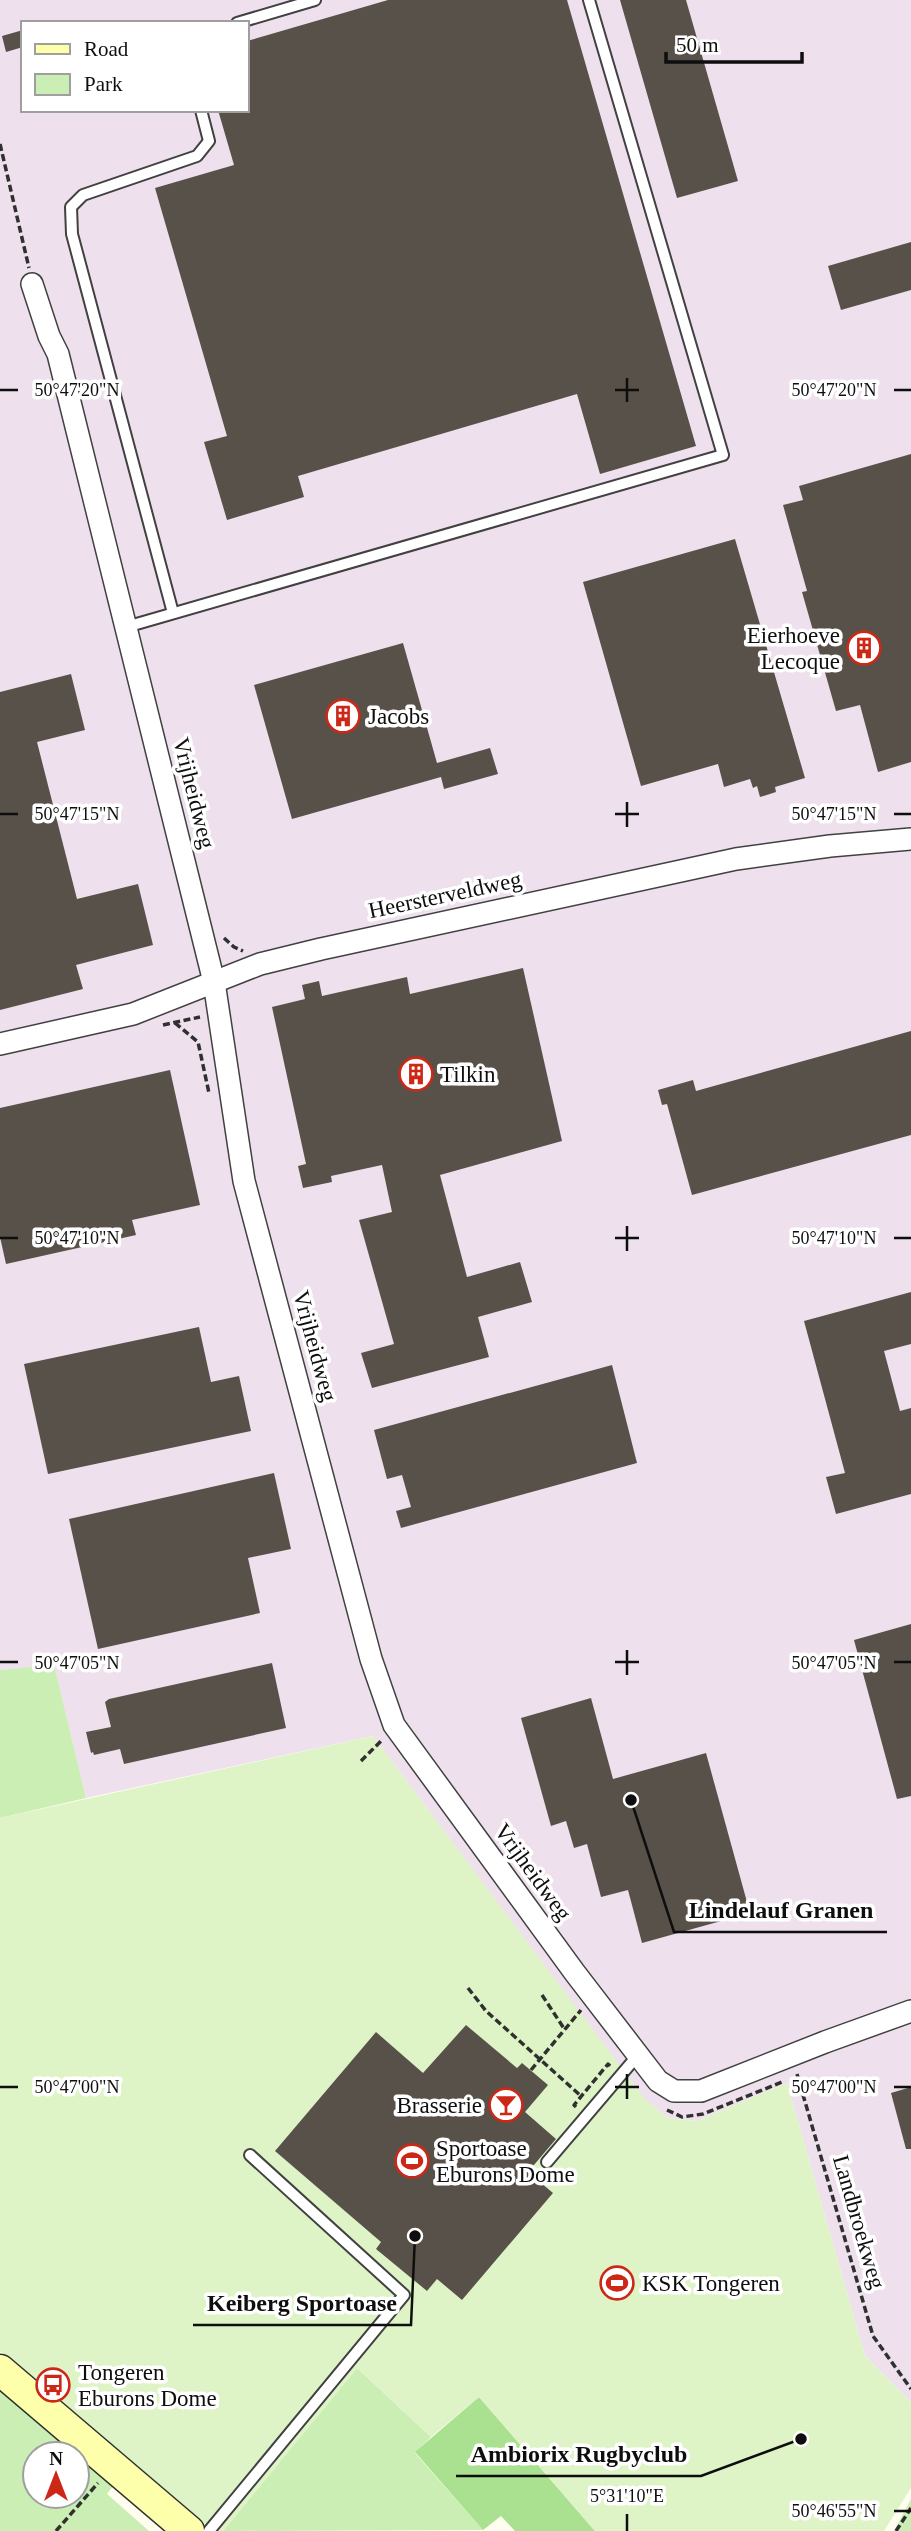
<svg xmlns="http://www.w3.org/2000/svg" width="911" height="2531" font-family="'Times New Roman',serif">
  <rect width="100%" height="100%" fill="#fffeef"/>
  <path fill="#eee1ed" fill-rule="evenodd" d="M0,0H911V2402L865,2356L787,2083L697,2121L668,2118L644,2099L373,1736L86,1798L54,1666L0,1670ZM23,23H247V110H23Z"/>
  <g fill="#caeeb4" fill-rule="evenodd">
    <path d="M54,1665L86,1798L0,1818V1670Z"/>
    <path d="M357,2368L431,2437L415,2453L483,2530L223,2531Z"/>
    <path d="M0,2385L116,2482L107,2494L149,2531H0ZM35,2454H77V2496H35Z"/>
    <path d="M911,2499V2531H894Z"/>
  </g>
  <path fill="#aae191" d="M479,2397L595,2531H515L501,2516L483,2530L415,2452Z"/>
  <path fill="#def4c7" d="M373,1736L645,2099L668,2118L697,2121L787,2083L865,2356L911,2402V2488L884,2531H595L479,2397L431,2437L357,2368L223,2531H209L0,2351V1818Z"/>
  <g fill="#585149">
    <path d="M388,0H567L696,446L600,474L577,394L298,476L304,497L227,520L204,442L227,436L155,188L234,165L218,110H247V41Z"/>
    <path d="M620,0H686L738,181L677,198Z"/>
    <path d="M23,30V47L6,52L2,36Z"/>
    <path d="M911,242V290L841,310L828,266Z"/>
    <path d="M911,454V762L878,772L860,705L836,711L802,592L807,591L783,505L803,500L799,486Z"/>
    <path d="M735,539L805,778L775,787L776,792L760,797L757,786L753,788L750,779L724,787L718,764L641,786L583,582Z"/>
    <path d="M403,643L437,763L490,748L498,774L444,789L441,777L292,819L254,685Z"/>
    <path d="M71,674L85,730L37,742L77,899L138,884L153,945L76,965L83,989L0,1010V692Z"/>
    <path d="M523,968L562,1141L440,1175L467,1277L520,1262L532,1302L478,1317L489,1357L372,1388L361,1353L394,1344L359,1220L392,1212L382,1165L331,1176L332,1182L303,1188L298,1166L306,1164L272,1007L305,999L302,985L319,981L322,996L407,977L410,994Z"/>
    <path d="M911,1031V1135L692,1195L667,1104L662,1105L658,1090L693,1080L696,1091Z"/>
    <path d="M170,1070L200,1205L132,1220L136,1235L6,1264L0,1237V1108Z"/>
    <path d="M911,1292V1344L884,1351L900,1411L911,1408V1494L836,1514L826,1477L845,1473L804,1321Z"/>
    <path d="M199,1327L211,1382L239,1376L251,1431L48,1474L24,1364Z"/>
    <path d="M612,1365L637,1463L401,1528L396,1511L411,1507L402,1475L387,1479L374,1430Z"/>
    <path d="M274,1473L291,1549L248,1558L260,1613L98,1649L69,1519Z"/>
    <path d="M911,1624V1796L897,1799L854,1640Z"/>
    <path d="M272,1663L286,1728L124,1764L120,1749L94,1755L93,1752L91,1753L86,1732L111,1727L105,1702L109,1699Z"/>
    <path d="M591,1698L613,1779L706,1753L750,1913L642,1943L628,1890L601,1897L587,1844L574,1848L566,1821L551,1826L521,1718Z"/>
    <path d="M466,2025L517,2068L522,2063L548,2085L525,2112L556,2139L528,2172L553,2193L462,2300L437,2279L427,2291L376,2249L381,2242L275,2151L376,2032L423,2073Z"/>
    <path d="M911,2087V2149H906L891,2093Z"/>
  </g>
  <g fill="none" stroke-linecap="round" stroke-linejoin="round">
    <defs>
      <g id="lane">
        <path d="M237,23L315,0"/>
        <path d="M173,613L72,234L71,207L83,195L197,156L209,141L201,110"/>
        <path d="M126,627L723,455L589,0"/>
        <path d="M547,2162L638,2055"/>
        <path d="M209,2531L404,2295L250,2155"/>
      </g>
      <g id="street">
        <path d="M32,284L49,336L58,354L214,982L244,1181L371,1659L394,1725L575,1973L658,2081L674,2091H701L825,2042L911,2011"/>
        <path d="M0,1044L133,1014L260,964L321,949L736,859L830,846L911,839"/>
      </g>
      <path id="secondary" d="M0,2370L189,2531"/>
    </defs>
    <use href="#lane" stroke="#414141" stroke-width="14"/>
    <use href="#street" stroke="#414141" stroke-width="24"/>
    <use href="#secondary" stroke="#303030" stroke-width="33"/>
    <g stroke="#303030" stroke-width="3.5" stroke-dasharray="7 3.5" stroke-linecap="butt">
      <path d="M0,144L29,268"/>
      <path d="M224,938L234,947L243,951"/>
      <path d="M175,1023L198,1042L209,1093"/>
      <path d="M163,1025L200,1017"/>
      <path d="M361,1761L382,1740"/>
      <path d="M468,1988L486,2011L581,2096"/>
      <path d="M542,1995L565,2030"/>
      <path d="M531,2070L581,2010"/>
      <path d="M797,2074L873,2336L911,2389"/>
      <path d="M576,2107L574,2105L608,2064L610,2066"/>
      <path d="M667,2110L682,2117L703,2114L782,2082"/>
      <path d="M56,2531L98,2483"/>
      <path d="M896,2531L911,2508"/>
    </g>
    <use href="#lane" stroke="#fff" stroke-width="10"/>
    <use href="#street" stroke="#fff" stroke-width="21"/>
    <use href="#secondary" stroke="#fdffaa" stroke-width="30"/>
  </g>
  <path fill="none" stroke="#0e0e0e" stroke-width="2.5" d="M627,378V402M0,390H18M615,390H639M894,390H911M627,802V827M0,814H18M615,814H639M894,814H911M627,1226V1251M0,1238H18M615,1238H639M894,1238H911M627,1650V1675M0,1662H18M615,1662H639M894,1662H911M627,2074V2099M0,2087H18M615,2087H639M894,2087H911M894,2511H911M627,2514V2531"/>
  <defs>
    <symbol id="building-ring" viewBox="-11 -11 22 22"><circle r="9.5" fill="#fff" stroke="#cd2717" stroke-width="1.5"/><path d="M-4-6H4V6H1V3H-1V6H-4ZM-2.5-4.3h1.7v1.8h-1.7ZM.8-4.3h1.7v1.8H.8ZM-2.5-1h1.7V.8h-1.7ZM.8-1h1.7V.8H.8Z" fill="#cd2717"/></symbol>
    <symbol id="bar-ring" viewBox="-11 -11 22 22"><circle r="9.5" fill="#fff" stroke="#cd2717" stroke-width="1.5"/><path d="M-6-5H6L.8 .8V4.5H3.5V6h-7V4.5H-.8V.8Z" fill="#cd2717"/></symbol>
    <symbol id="stadium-ring" viewBox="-11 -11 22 22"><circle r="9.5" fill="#fff" stroke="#cd2717" stroke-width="1.5"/><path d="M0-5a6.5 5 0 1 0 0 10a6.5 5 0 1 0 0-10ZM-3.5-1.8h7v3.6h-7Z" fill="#cd2717"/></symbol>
    <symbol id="bus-ring" viewBox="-11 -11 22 22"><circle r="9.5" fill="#fff" stroke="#cd2717" stroke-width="1.5"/><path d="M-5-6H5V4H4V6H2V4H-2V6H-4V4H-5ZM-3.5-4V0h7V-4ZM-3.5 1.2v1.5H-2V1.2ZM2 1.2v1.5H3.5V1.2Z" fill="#cd2717"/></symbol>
  </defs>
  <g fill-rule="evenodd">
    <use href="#building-ring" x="845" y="629" width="38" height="38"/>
    <use href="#building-ring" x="324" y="697" width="38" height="38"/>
    <use href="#building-ring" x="397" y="1055" width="38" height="38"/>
    <use href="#bar-ring" x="487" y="2086" width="38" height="38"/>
    <use href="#stadium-ring" x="393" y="2142" width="38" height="38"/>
    <use href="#stadium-ring" x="598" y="2264" width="38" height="38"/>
    <use href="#bus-ring" x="34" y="2366" width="38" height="38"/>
  </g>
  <g text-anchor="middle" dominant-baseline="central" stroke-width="7" stroke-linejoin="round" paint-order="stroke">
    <g font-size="23" fill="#0e0e0e" stroke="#fff" text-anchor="start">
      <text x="840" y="635" text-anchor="end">Eierhoeve<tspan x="840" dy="26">Lecoque</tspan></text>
      <text x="368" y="716">Jacobs</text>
      <text x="440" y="1074">Tilkin</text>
      <text x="482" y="2105" text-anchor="end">Brasserie</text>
      <text x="436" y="2148">Sportoase<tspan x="436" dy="26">Eburons Dome</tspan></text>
      <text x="642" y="2283">KSK Tongeren</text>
      <text x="78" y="2372">Tongeren<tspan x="78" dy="26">Eburons Dome</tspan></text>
    </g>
    <g font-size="23" fill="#0e0e0e" stroke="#fff">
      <text transform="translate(194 793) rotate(76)">Vrijheidweg</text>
      <text transform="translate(445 895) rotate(-12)">Heersterveldweg</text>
      <text transform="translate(315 1346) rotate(75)">Vrijheidweg</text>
      <text transform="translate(533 1872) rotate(54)">Vrijheidweg</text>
      <text transform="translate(859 2222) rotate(74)">Landbroekweg</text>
    </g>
  </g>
  <g font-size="18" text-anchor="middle" fill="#0e0e0e" stroke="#fff" stroke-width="7" stroke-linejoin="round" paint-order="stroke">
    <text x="77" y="396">50°47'20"N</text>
    <text x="834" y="396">50°47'20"N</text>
    <text x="77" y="820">50°47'15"N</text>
    <text x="834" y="820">50°47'15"N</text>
    <text x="77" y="1244">50°47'10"N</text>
    <text x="834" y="1244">50°47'10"N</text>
    <text x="77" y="1669">50°47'05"N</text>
    <text x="834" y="1669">50°47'05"N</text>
    <text x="77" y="2093">50°47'00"N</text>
    <text x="834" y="2093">50°47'00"N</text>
    <text x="627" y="2502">5°31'10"E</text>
    <text x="834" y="2517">50°46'55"N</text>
  </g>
  <path fill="none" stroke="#0e0e0e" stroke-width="2.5" d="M631 1800L674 1932H887M415 2236L411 2325H193M801 2439L701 2476H456"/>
  <g fill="#0e0e0e" stroke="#fff" stroke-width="2.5">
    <circle cx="631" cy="1800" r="7"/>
    <circle cx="415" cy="2236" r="7"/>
    <circle cx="801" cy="2439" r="7"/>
  </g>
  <g font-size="24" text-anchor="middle" font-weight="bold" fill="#0e0e0e" stroke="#fff" stroke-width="7" stroke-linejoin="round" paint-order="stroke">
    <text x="781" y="1918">Lindelauf Granen</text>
    <text x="302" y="2311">Keiberg Sportoase</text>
    <text x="579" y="2462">Ambiorix Rugbyclub</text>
  </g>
  <rect x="21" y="21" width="228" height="91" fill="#ffffff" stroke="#9f9f9f" stroke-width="2"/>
  <rect x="35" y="44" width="35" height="10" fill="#fdffaa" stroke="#9f9f9f" stroke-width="2"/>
  <text x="84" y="56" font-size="21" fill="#0e0e0e">Road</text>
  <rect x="35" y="74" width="35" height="21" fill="#caeeb4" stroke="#9f9f9f" stroke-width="2"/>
  <text x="84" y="91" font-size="21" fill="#0e0e0e">Park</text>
  <g transform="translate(56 2475)"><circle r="33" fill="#ffffff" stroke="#9f9f9f" stroke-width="2"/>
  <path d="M0-5L12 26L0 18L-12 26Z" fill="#cd2717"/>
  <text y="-10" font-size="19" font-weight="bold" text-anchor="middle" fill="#0e0e0e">N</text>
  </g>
  <path d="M666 52v10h136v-10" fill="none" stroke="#0e0e0e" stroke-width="3.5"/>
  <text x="676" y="52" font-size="21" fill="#0e0e0e" stroke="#ffffff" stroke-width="5" paint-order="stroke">50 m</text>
</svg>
